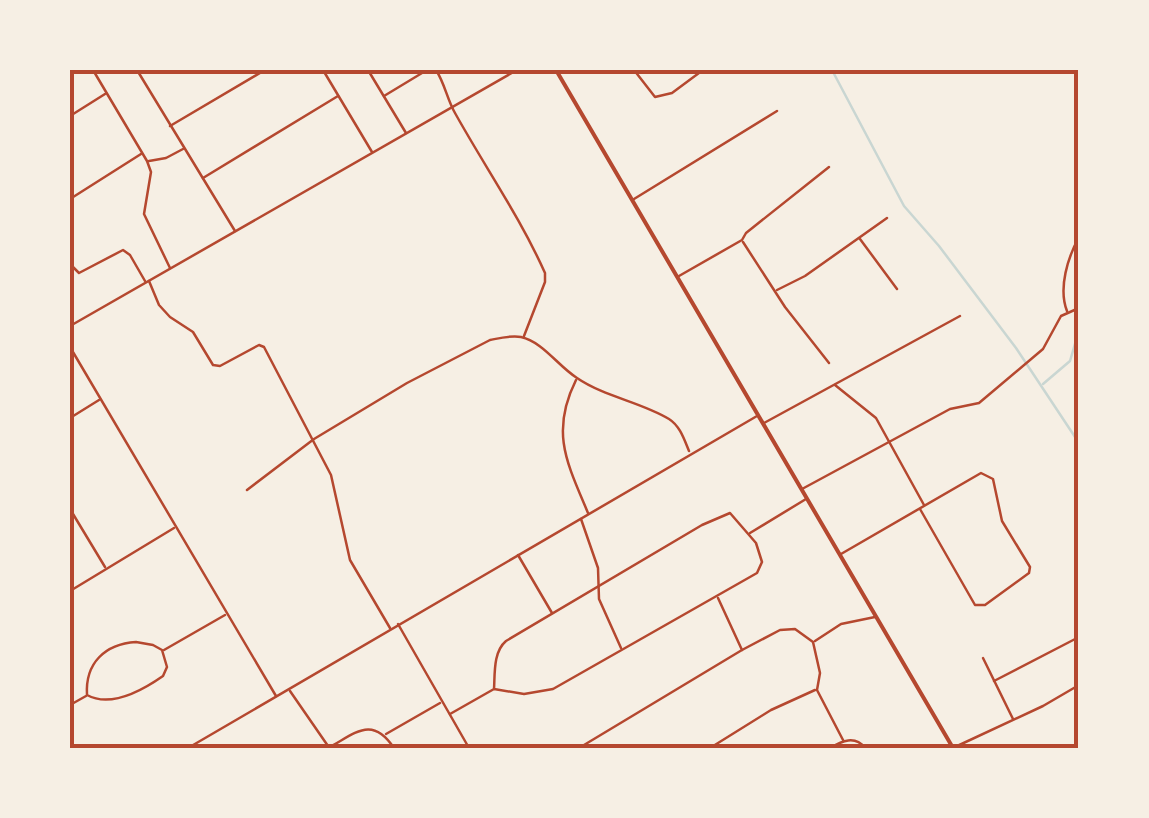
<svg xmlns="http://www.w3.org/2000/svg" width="1149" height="818" font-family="Cabin,sans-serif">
  <rect width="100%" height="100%" fill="#f6efe4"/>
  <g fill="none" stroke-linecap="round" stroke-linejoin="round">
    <g stroke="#c9d6d2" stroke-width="2.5">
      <path d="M832,70L904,206L939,246L1016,348L1079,443"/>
      <path d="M1043,384L1070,361L1079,330"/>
    </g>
    <g stroke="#b5482f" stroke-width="2.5">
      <path d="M93,70L147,161L151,172L144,214L170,268"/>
      <path d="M137,70L235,231"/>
      <path d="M323,70L372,152"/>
      <path d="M368,70L406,133"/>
      <path d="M436,70C445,84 447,99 455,113C485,167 520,217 545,273V282L524,336"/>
      <path d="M634,70L655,97L672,93L703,70"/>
      <path d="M384,96L427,70"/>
      <path d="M70,116L105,94"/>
      <path d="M170,126L265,70"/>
      <path d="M149,161L166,158L183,149"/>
      <path d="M203,178L338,96"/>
      <path d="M70,199L141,154"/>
      <path d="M634,199L777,111"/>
      <path d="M860,239L897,289"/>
      <path d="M743,242L785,307L829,363"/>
      <path d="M70,264L79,273L123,250L130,255L145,281"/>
      <path d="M679,276L742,240L746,233L829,167"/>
      <path d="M149,281L159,305L170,317L193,332L213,365L220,366L259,345L264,347L331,475L350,560L390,628"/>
      <path d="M777,290L805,276L887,218"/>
      <path d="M1067,311C1058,288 1068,257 1079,237"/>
      <path d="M70,326L517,70"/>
      <path d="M70,347L276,696"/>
      <path d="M576,380C550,432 567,463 588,513"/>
      <path d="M835,385L876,418L924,505"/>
      <path d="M70,418L99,400"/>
      <path d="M764,423L960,316"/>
      <path d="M802,489L950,409L979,403L1043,349L1061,316L1079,308"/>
      <path d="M247,490L314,439L407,383L490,340C500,338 511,335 521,337C543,342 558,366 577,378C605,397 641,402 669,419C680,426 684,439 689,451"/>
      <path d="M70,509L105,567"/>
      <path d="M581,519L598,568L599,599L621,648"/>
      <path d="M750,533L806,499"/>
      <path d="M841,554L981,473L993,479L1002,521L1030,567L1029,573L985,605H975L920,509"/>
      <path d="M518,555L552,613"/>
      <path d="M70,591L174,528"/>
      <path d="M718,598L742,650"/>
      <path d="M398,624L469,748"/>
      <path d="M815,641L841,624L875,617"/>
      <path d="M136,642L153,645L162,650L167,667L163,676C143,690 111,708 87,695C85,663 105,644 136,642Z"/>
      <path d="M164,650L225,615"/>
      <path d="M983,658L1013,719"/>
      <path d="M994,681L1079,637"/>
      <path d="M290,691L328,746"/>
      <path d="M70,705L86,696"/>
      <path d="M450,714L494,689L524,694L553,689L757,573L762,562L756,543L730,513L702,525L506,641C493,652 495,674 494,689"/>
      <path d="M386,734L440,703"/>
      <path d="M955,747L1043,706L1079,685"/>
      <path d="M188,748L757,416"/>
      <path d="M328,748C356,733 372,715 394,748"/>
      <path d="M579,748L742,650L780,630L795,629L813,642L820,673L817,690L843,740"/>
      <path d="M710,748L771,710L815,690"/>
      <path d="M830,748C842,741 855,735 865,748"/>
    </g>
    <path stroke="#b5482f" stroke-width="4" d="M556,70L953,748"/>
  </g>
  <rect width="1149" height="818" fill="none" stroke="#f6efe4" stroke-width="145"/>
  <rect x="72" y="72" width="1004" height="674" fill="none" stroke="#b5482f" stroke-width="4"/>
</svg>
